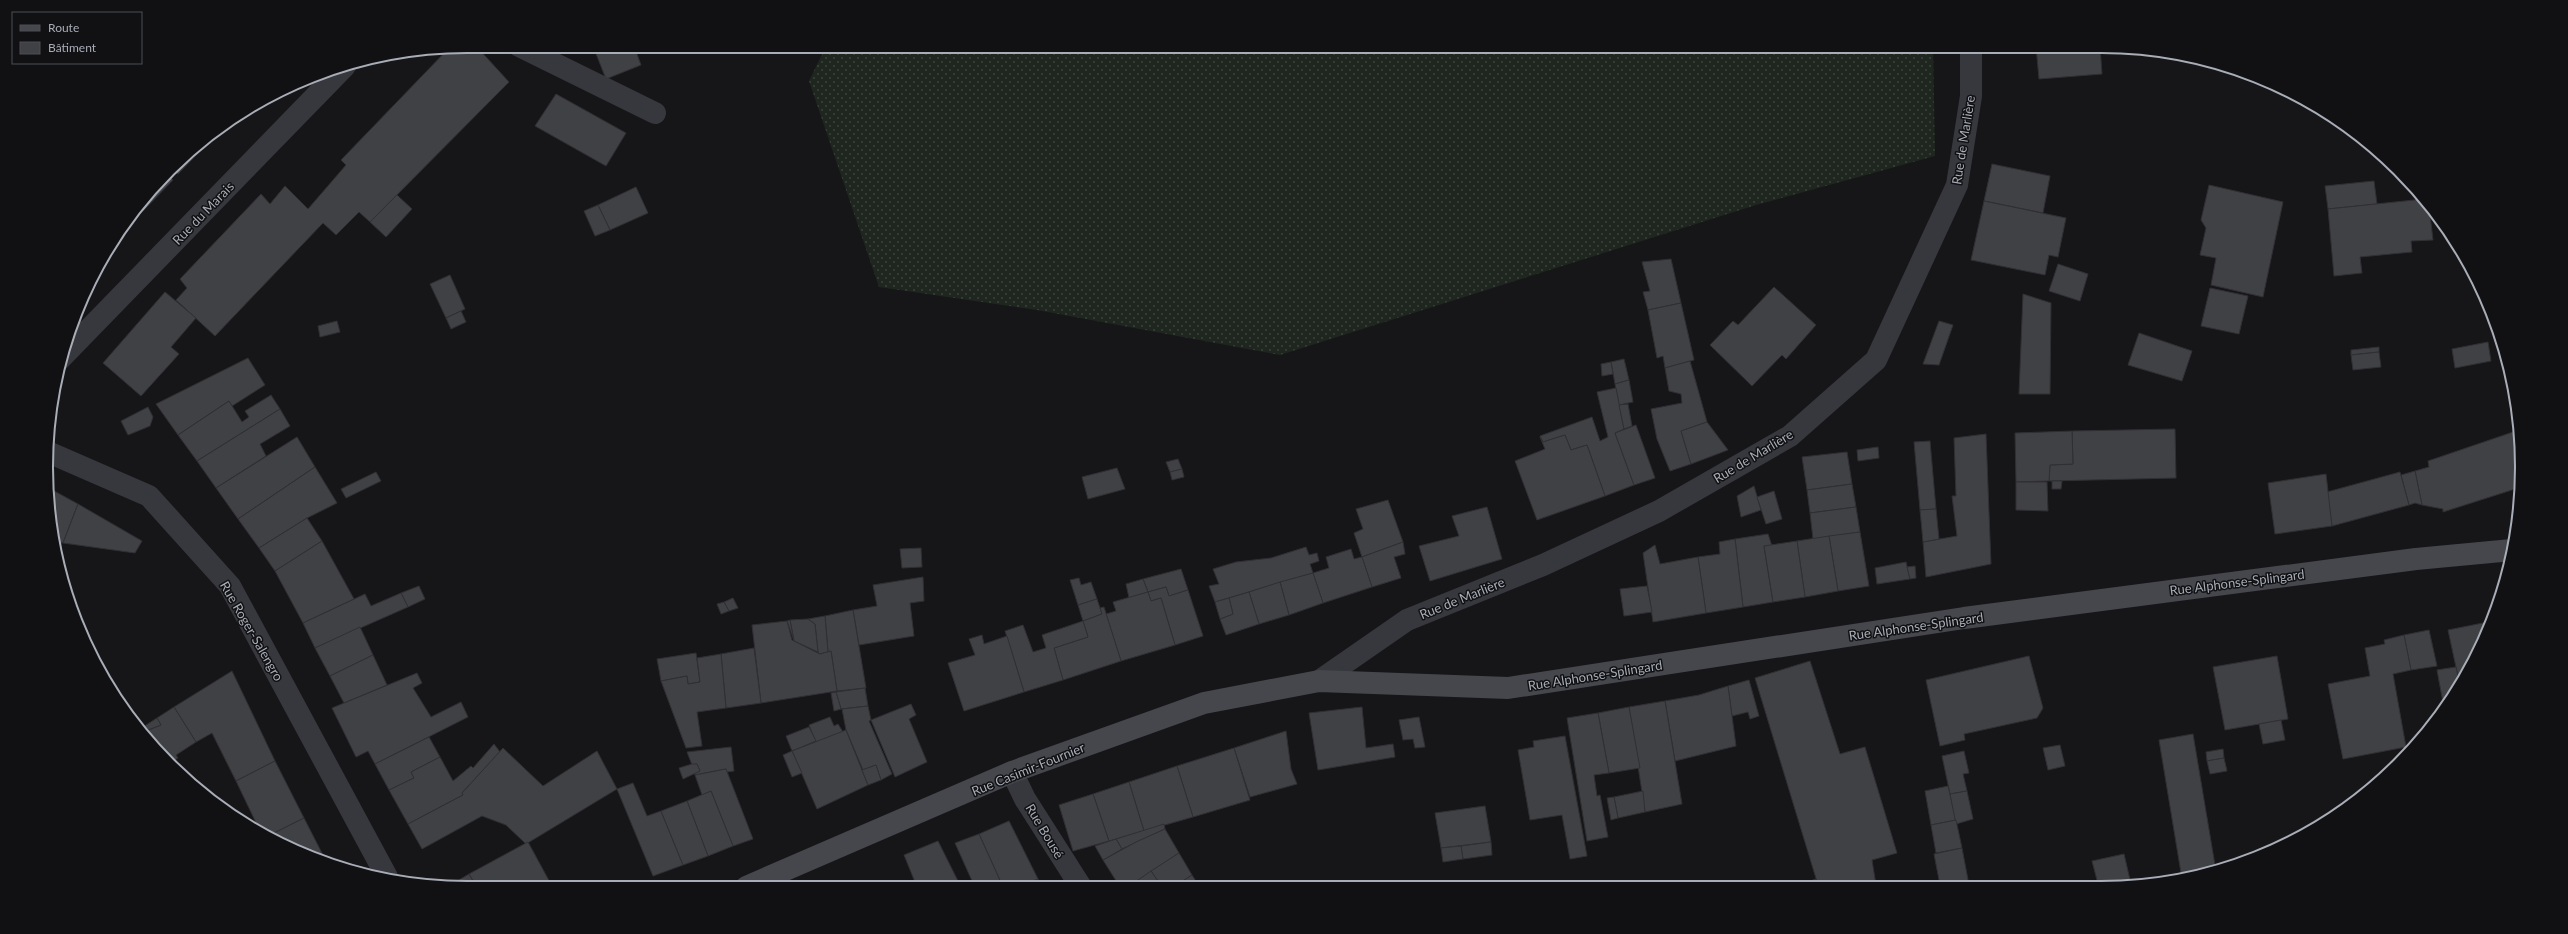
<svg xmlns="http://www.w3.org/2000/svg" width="2568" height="934" font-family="Lato,sans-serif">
  <defs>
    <pattern id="grass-dots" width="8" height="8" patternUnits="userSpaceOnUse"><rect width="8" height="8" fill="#1e261f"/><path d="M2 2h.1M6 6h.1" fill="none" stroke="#3c433d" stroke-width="1.8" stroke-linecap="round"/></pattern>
  </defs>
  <rect width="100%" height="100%" fill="#161618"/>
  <path fill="url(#grass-dots)" d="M826,46H1933L1935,156L1756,205L1280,355L1037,310L879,287L809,81Z"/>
  <g fill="#404145" stroke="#303034">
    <path d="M476,46L509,82L370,222L359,212L336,235L323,223L215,336L176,300L187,288L180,279L261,194L270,204L285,186L308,209L346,165L341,160L449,48Z"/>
    <path d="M593,46H634L641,65L606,79Z"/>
    <path d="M2036,46H2100L2102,74L2039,79Z"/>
    <path d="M556,94L626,133L606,166L535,126Z"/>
    <path d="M224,126L178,174L172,169L189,151Z"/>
    <path d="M1992,164L2050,176L2043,213L1984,201Z"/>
    <path d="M167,174L173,180L143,211L138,205Z"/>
    <path d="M2374,181L2377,204L2328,209L2325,186Z"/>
    <path d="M2209,185L2283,202L2263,297L2211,285L2216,258L2200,255L2206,228L2201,220Z"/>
    <path d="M636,187L648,213L610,230L598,205Z"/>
    <path d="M397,195L412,209L386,237L370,222Z"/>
    <path d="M2424,199L2429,206L2433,240L2411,241L2412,252L2360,257L2362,273L2334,276L2328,209Z"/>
    <path d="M1984,201L2066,218L2058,257L2049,255L2045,275L1971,260Z"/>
    <path d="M598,205L610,230L595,236L584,211Z"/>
    <path d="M1671,259L1681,303L1648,310L1643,292L1650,291L1642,262Z"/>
    <path d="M2058,264L2088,274L2080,301L2049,291Z"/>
    <path d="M450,275L465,309L446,318L430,284Z"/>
    <path d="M1774,287L1816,325L1786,359L1782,355L1752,386L1710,345L1733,321L1738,325Z"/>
    <path d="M2210,288L2248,296L2239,334L2201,326Z"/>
    <path d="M165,292L196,318L171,347L179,354L141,396L103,363Z"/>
    <path d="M2023,294L2051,303L2050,394H2019Z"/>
    <path d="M1681,303L1694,360L1665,368L1663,356L1657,358L1648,310Z"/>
    <path d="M461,311L466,322L451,329L446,318Z"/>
    <path d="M337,321L340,332L320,337L318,326Z"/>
    <path d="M1939,321L1953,325L1939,365L1923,364Z"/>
    <path d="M2139,333L2192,351L2182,381L2128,365Z"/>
    <path d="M2488,342L2491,361L2455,368L2452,349Z"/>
    <path d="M2379,347V352L2351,355V350Z"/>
    <path d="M2379,352L2381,367L2353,370L2351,355Z"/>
    <path d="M248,358L265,385L232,406L229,401L178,435L156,404Z"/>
    <path d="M1624,359L1629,380L1615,384L1611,362Z"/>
    <path d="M1690,361L1707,422L1681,431L1691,464L1670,471L1657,439L1651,409L1682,403L1681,394L1669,391L1665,368Z"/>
    <path d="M1611,362L1613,374L1602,376L1601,364Z"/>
    <path d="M1629,380L1633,402L1619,405L1615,384Z"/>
    <path d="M1616,388L1624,429L1615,433L1634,485L1605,496L1587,445L1571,450L1565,435L1543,442L1540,436L1592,417L1600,441L1608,437L1597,392Z"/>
    <path d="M271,395L280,409L197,461L178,435L229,401L242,422L249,417L245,411Z"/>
    <path d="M1628,404L1632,426L1624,429L1619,405Z"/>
    <path d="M148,407L153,417L150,426L128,435L121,421Z"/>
    <path d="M280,409L290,426L260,444L266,456L216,488L197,461Z"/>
    <path d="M1707,422L1728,450L1691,464L1681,431Z"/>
    <path d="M1636,425L1655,478L1634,485L1615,433Z"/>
    <path d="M2175,429L2176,478L2049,481L2050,465L2073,464L2072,431Z"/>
    <path d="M2519,430L2521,494L2519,505L2515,489L2443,512V509L2422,505L2415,471L2429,467L2428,461Z"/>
    <path d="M2072,431L2073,464L2050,465L2049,481L2016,482L2015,433Z"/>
    <path d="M1986,434L1991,564L1926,577L1923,542L1957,536L1952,496H1956L1954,438Z"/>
    <path d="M1565,435L1571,450L1587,445L1605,496L1537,520L1515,461L1545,449L1540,437L1543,442Z"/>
    <path d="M297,437L315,467L238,519L216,488Z"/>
    <path d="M1930,441L1936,509L1920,510L1914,442Z"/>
    <path d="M1878,447L1879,458L1858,461L1857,450Z"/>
    <path d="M1847,452L1852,484L1807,490L1802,457Z"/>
    <path d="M1178,459L1182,469L1170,472L1166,462Z"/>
    <path d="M315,467L337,503L307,518L259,548L238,519Z"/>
    <path d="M1117,468L1125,489L1088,499L1082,477Z"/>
    <path d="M1182,469L1184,477L1172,480L1170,472Z"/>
    <path d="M2415,471L2422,505L2415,503L2409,505L2401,475Z"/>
    <path d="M376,472L381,481L346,498L341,489Z"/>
    <path d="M2400,472L2409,505L2332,526L2327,492Z"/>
    <path d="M2326,474L2332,526L2275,534L2268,483Z"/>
    <path d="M2052,481H2062L2061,489H2052Z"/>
    <path d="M2016,482H2047L2048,511L2016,510Z"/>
    <path d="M1852,484L1856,507L1810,513L1807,490Z"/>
    <path d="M1754,486L1761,510L1741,517L1737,496Z"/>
    <path d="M47,487L78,504L63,543L55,542Z"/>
    <path d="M1774,491L1782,519L1766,524L1757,497Z"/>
    <path d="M1388,500L1403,542L1362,557L1354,533L1363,529L1356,509Z"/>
    <path d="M78,504L142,541L135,553L63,543Z"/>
    <path d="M1487,507L1502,559L1430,581L1419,546L1459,536L1452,516Z"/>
    <path d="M1856,507L1860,532L1813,539L1810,513Z"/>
    <path d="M1936,509L1939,539L1923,542L1920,510Z"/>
    <path d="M307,518L322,541L275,571L259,548Z"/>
    <path d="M1860,532L1869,586L1838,591L1829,536Z"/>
    <path d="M1768,534L1772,546H1764L1773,602L1743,607L1735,539Z"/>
    <path d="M1829,536L1838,591L1805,597L1797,541Z"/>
    <path d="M1735,539L1743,607L1706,613L1698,557L1720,554L1719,542Z"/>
    <path d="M322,541L354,599L303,623L275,571Z"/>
    <path d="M1797,541L1805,597L1773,602L1764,546Z"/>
    <path d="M1403,542L1405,554L1394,557L1401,578L1372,587L1362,557Z"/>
    <path d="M1655,545L1660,564L1698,557L1706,613L1653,622L1643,553Z"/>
    <path d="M1306,547L1309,555L1317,553L1319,561L1310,564L1313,573L1215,602L1209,586L1219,584L1213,569L1236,562L1271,558Z"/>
    <path d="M921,548L922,567L902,568L900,549Z"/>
    <path d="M1351,549L1354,559L1362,557L1372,587L1323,603L1313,573L1329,568L1326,557Z"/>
    <path d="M1906,562L1910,579L1877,584L1875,568Z"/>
    <path d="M1915,566L1916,578L1910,579L1907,567Z"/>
    <path d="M1181,569L1188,590L1169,596L1166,587L1148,592L1143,579Z"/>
    <path d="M1313,573L1323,603L1289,615L1280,582Z"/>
    <path d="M923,577L924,601L910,603L914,636L859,645L853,610L877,606L873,585Z"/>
    <path d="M1079,578L1081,585L1091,582L1097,599L1078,605L1070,580Z"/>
    <path d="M1143,579L1148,592L1129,598L1126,584Z"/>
    <path d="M1280,582L1289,615L1259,624L1249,592Z"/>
    <path d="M419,586L425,599L408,607L401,593Z"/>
    <path d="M1647,586L1652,612L1624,616L1620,589Z"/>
    <path d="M1166,587L1169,596L1188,590L1203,636L1175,645L1161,598L1151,601L1148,592Z"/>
    <path d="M1148,592L1151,601L1161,598L1175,645L1121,661L1106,614L1116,611L1113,602Z"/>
    <path d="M1249,592L1259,624L1226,635L1220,619L1233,614L1229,598Z"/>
    <path d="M401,593L408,607L315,648L303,623L365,594L371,606Z"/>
    <path d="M733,598L738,608L729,611L724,602Z"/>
    <path d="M1229,598L1233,614L1220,619L1215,602Z"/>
    <path d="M1097,599L1102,614L1083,621L1078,605Z"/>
    <path d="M724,602L729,611L721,614L717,604Z"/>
    <path d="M1104,607L1121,661L1063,680L1054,648L1088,637L1083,621L1102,614L1100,608Z"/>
    <path d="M853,610L866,688L837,691L831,651L828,652L825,616Z"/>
    <path d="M825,616L828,652L820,654L818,652L815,624L808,619Z"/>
    <path d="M808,619L815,624L818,652L794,641L790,620Z"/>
    <path d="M790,620L794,641L787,621Z"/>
    <path d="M787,621L792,640L820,654L831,651L837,691L761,703L752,625Z"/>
    <path d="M1083,621L1088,637L1054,648L1063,680L1024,692L1005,631L1023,625L1033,652L1046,648L1042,635Z"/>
    <path d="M2488,622L2465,678L2460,686L2448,630Z"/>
    <path d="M360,627L373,655L330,676L315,648Z"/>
    <path d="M2429,630L2437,666L2411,670L2404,635Z"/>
    <path d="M982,635L984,644L1007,636L1024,692L964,711L948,663L975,655L969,639Z"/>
    <path d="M2404,635L2411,670L2393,674L2406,747L2343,759L2328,684L2370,676L2365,648L2385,644L2384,640Z"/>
    <path d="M754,648L761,703L726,708L721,654Z"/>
    <path d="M696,653L700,682L688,684L687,676L661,681L657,659Z"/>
    <path d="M721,654L726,708L697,712L702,746L686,748L661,681L687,676L688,684L700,682L697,658Z"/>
    <path d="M373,655L387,685L344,703L330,676Z"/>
    <path d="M2029,656L2043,708L2037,718L1964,734L1965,740L1940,746L1926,680Z"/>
    <path d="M2277,656L2288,719L2225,730L2213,667Z"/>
    <path d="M1810,661L1840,754L1865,747L1897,853L1872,860L1876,885H1818L1755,678Z"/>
    <path d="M2456,667L2460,686L2444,708L2437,670Z"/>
    <path d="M232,671L275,761L236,781L212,733L196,742L174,707Z"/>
    <path d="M417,673L422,683L413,688L431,717L461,702L468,717L375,764L368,751L356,757L332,708Z"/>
    <path d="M1749,680L1759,716L1750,719L1748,712L1732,716L1728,686Z"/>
    <path d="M1728,686L1736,746L1675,761L1665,701L1699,695Z"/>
    <path d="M865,688L868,706L841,709L836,692Z"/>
    <path d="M836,692L841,709L834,711L831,693Z"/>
    <path d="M1665,701L1682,804L1645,812L1629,707Z"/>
    <path d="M911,704L916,715L909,719L927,762L895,777L871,720Z"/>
    <path d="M868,706L871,720L869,721L892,774L881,780L876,765L863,770L846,730L842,709Z"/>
    <path d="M174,707L196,742L176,755L178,758L169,764L143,732L161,725L157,718Z"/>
    <path d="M1362,707L1366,748L1393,744L1395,757L1318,770L1309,713Z"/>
    <path d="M1629,707L1640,768L1609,773L1598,713Z"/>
    <path d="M1598,713L1609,773L1594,775L1597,796L1600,795L1608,837L1587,841L1567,718Z"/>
    <path d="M830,717L834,726L838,724L843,732L816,743L809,725Z"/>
    <path d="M1419,717L1425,747L1415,748L1413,739L1403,740L1399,720Z"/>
    <path d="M157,718L161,725L143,732L140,729Z"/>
    <path d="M2281,720L2285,740L2263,744L2259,724Z"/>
    <path d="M809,727L816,741L792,751L786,736Z"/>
    <path d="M846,730L868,785L817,809L792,751Z"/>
    <path d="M1286,731L1291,769L1297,784L1250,797L1234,748Z"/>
    <path d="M2193,734L2216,871L2182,879L2159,740Z"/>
    <path d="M1565,736L1587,856L1570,859L1562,815L1530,820L1518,750L1534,747L1533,741Z"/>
    <path d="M429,737L440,757L411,772L414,778L389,790L375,764Z"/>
    <path d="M494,744L500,752L462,793L463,795L408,824L389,790L414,778L411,772L440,757L453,781L471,766L473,768Z"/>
    <path d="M2060,745L2065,766L2048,770L2043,748Z"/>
    <path d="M731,747L734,771L727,772L726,769L695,775L694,773L700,771L697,764L692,765L687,752Z"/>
    <path d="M503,748L543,786L597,751L617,789L526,844L506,825L482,816L422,849L408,824L463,795L462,793Z"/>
    <path d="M1234,748L1250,800L1193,817L1177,766Z"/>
    <path d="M2223,749L2224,758L2207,761L2206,752Z"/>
    <path d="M792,751L802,773L792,777L783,755Z"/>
    <path d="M1964,751L1969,773L1963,774L1967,791L1950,794L1942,756Z"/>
    <path d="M2224,758L2227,771L2210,774L2207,761Z"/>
    <path d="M275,761L304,818L268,836L260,831L236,781Z"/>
    <path d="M692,764H697L700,771L683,779L679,768Z"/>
    <path d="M876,765L881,780L868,785L862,770Z"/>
    <path d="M1177,766L1193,817L1144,831L1129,782Z"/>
    <path d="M726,769L753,839L733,846L711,791L702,795L695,775Z"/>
    <path d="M1129,782L1144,831L1109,841L1093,794Z"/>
    <path d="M633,783L647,816L661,811L683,865L653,876L617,789Z"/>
    <path d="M1948,786L1956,820L1931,825L1925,791Z"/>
    <path d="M711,791L733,846L708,856L687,801Z"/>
    <path d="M1643,791L1645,812L1618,818L1614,797Z"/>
    <path d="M1967,791L1973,819L1956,824L1950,794Z"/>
    <path d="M1093,794L1109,841L1073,851L1059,805Z"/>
    <path d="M1614,797L1618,818L1611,820L1607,798Z"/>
    <path d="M687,801L708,856L683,865L661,811Z"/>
    <path d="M1485,806L1491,842L1441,848L1435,813Z"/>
    <path d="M304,818L327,863L306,856L268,836Z"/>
    <path d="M1956,820L1962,848L1936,853L1931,825Z"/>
    <path d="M1009,821L1038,879L1018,887H1003L979,834Z"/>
    <path d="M1164,824L1165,829L1122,849L1116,839Z"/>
    <path d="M1165,829L1179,853L1128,887H1120L1103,860L1136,842Z"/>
    <path d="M979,834L1003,887H969L973,883L955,843Z"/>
    <path d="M1116,839L1122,849L1103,860L1095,846Z"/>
    <path d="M938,841L961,887H917L904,855Z"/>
    <path d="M528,842L553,888H477L469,874Z"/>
    <path d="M1491,842L1492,855L1463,859L1461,846Z"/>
    <path d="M1461,846L1463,859L1443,862L1441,848Z"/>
    <path d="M1962,848L1969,885H1940L1934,854Z"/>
    <path d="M1179,853L1192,875L1175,886L1162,887L1151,871Z"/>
    <path d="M2124,854L2131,884H2098L2092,861Z"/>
    <path d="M1151,871L1162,887H1128Z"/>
    <path d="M469,874L477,888L449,886Z"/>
    <path d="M1192,875L1199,886H1175Z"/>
    <path d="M1038,879L1041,887H1018Z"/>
    <path d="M1816,879L1818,885H1798Z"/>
  </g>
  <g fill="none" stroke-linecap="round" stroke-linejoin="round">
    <g stroke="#37383d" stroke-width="22">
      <path d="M519,46L655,113"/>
      <path d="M60,359L345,66"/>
      <path d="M48,452L149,496L230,586L387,877"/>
      <path d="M1319,681L1407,620L1543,565L1659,511L1790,436L1876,360L1957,185L1971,96V46"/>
      <path d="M1012,772L1025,799L1081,887"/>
    </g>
    <path stroke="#45474d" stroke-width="22" d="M746,887L1012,772L1204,703L1319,681L1508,688L1964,618L2416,559L2512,550"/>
  </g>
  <g text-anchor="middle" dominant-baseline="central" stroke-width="3" stroke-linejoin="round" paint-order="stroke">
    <g font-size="13" fill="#a8adb8" stroke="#111113">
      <text transform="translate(1963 140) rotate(-81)">Rue de Marlière</text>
      <text transform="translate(203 213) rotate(-46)">Rue du Marais</text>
      <text transform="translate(1753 456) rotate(-31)">Rue de Marlière</text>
      <text transform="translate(2237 582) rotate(-7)">Rue Alphonse-Splingard</text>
      <text transform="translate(1462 598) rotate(-22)">Rue de Marlière</text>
      <text transform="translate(1916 626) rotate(-8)">Rue Alphonse-Splingard</text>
      <text transform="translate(252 631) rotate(60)">Rue Roger-Salengro</text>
      <text transform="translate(1595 675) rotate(-9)">Rue Alphonse-Splingard</text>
      <text transform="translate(1028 769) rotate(-22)">Rue Casimir-Fournier</text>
      <text transform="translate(1045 831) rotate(59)">Rue Bousé</text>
    </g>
  </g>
  <path d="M0 0H2568V934H0ZM467 53H2101A414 414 0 0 1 2515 467V467A414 414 0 0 1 2101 881H467A414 414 0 0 1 53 467V467A414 414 0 0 1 467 53Z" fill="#111113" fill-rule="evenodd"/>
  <path fill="none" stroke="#a8adb8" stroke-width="2" d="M467 53H2101A414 414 0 0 1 2515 467V467A414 414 0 0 1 2101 881H467A414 414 0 0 1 53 467V467A414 414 0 0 1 467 53Z"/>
  <rect x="12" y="12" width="130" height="52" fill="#111113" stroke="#4d4f55"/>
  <rect x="20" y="25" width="20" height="6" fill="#45474d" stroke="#4d4f55"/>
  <text x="48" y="32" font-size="12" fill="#a8adb8">Route</text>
  <rect x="20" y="42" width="20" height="12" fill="#404145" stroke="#4d4f55"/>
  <text x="48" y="52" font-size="12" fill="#a8adb8">Bâtiment</text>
</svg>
